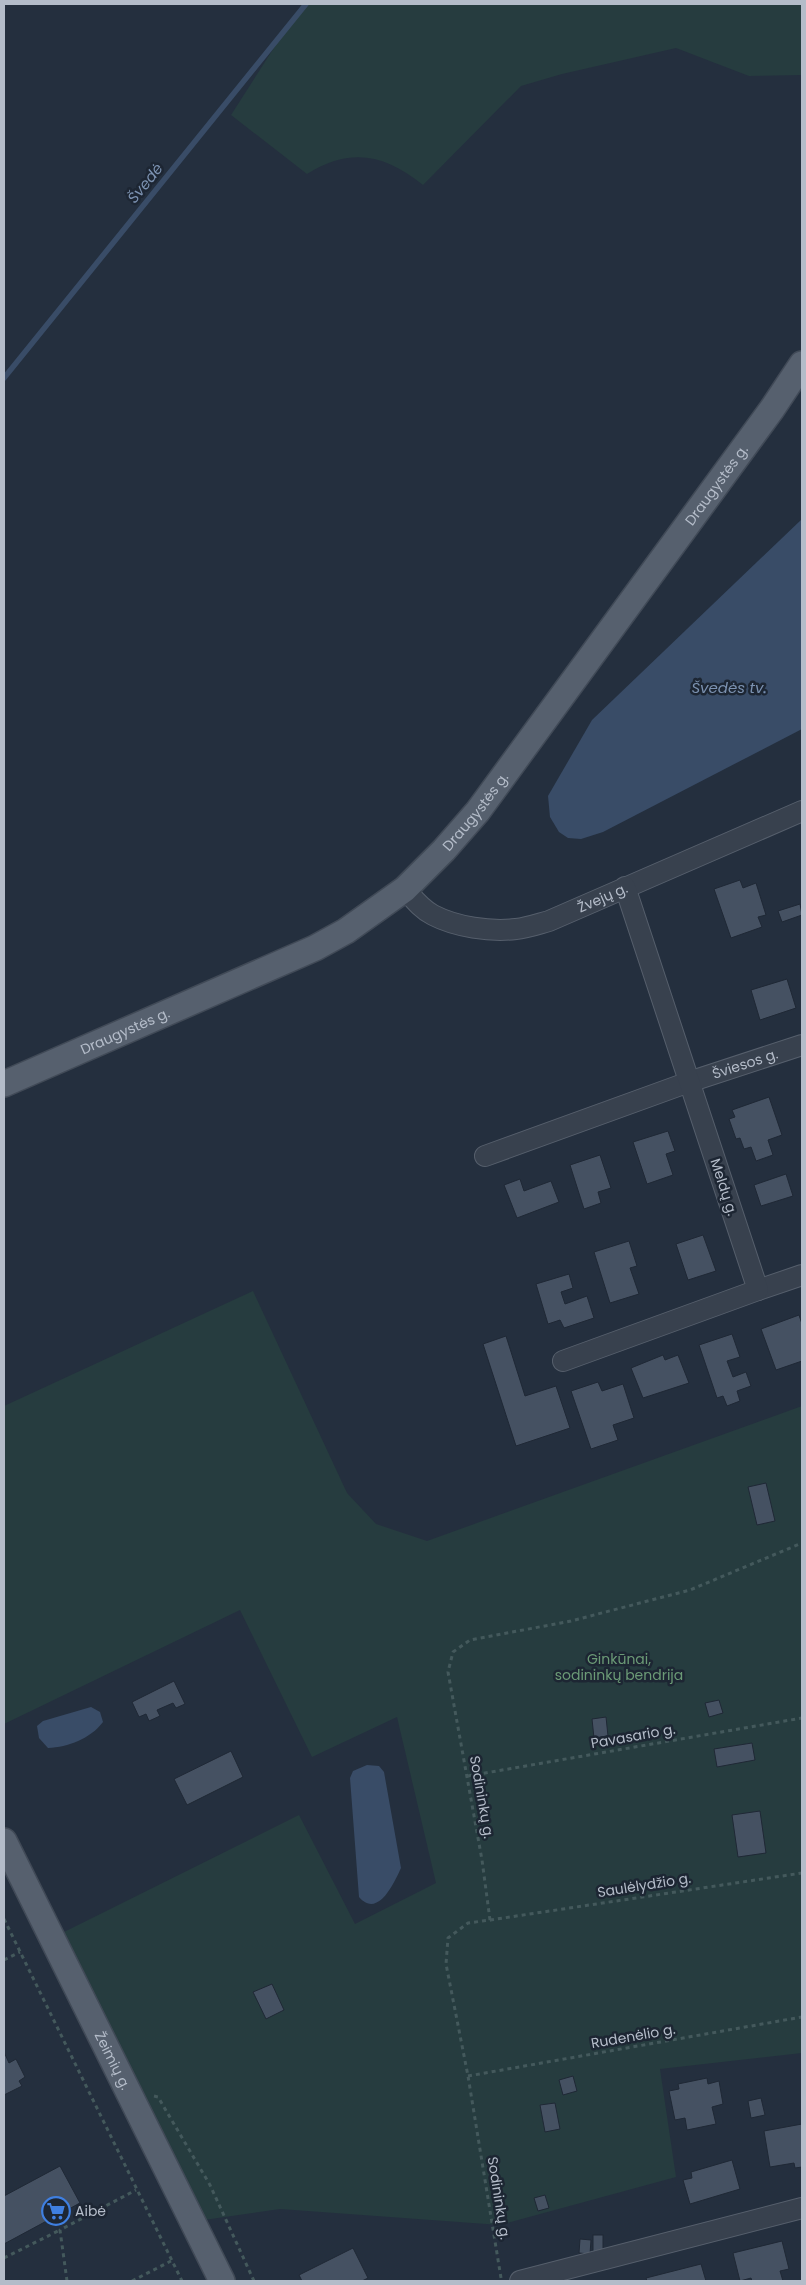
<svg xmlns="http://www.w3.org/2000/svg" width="806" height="2285" font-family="Poppins,sans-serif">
  <rect width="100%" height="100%" fill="#242f3e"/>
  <g fill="#263c3f">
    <path d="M302,4H802V75L749,76L676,48L562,74L521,86L423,185C385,154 350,147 307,174L231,115Z"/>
    <path d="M253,1291L347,1493L376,1524L427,1541L802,1406V2053L660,2069L676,2177L500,2225L280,2209L204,2220L64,1932L299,1815L355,1924L436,1883L397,1717L312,1757L240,1610L4,1724V1406Z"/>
  </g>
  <g fill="#394c67">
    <path d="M802,519V729L603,832L581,839L568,838L559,832L550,817L548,796L592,720Z"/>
    <path d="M91,1707L100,1712L103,1722C90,1739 68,1747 48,1748L39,1738L37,1726L43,1721Z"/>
    <path d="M367,1765L379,1766L384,1772L401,1868C394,1883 378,1919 359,1897L350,1778L353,1771Z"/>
  </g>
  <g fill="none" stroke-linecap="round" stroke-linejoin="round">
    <path stroke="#394c67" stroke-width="5.5" d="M4,378L306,4"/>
  </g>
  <g fill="#455162" stroke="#1f2835">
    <path d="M740,880L743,888L756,883L766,915L758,917L762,927L731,938L714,889Z"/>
    <path d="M800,904L802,915L782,922L778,911Z"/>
    <path d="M787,979L796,1008L760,1020L751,990Z"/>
    <path d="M769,1097L782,1135L768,1140L773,1155L756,1161L751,1147L744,1149L740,1138L736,1139L729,1119L735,1117L732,1110Z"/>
    <path d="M668,1131L675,1151L666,1154L673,1175L647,1184L633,1142Z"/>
    <path d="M600,1155L611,1188L598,1192L601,1203L584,1209L570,1165Z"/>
    <path d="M786,1174L793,1196L761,1206L754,1185Z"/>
    <path d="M520,1179L524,1191L551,1181L559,1202L517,1218L504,1185Z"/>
    <path d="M703,1235L716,1271L688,1280L676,1244Z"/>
    <path d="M629,1241L637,1266L630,1268L639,1294L610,1303L594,1252Z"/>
    <path d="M569,1274L573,1288L561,1292L565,1304L587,1296L594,1318L564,1328L560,1320L548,1324L536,1284Z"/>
    <path d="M799,1315L802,1324V1361L776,1370L761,1329Z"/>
    <path d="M732,1334L740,1357L727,1361L733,1377L746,1372L751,1386L737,1391L740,1401L727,1406L723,1396L717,1398L699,1345Z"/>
    <path d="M506,1336L525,1396L556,1386L570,1428L516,1446L483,1344Z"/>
    <path d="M663,1355L665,1360L678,1355L689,1383L643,1398L631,1368Z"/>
    <path d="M598,1382L602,1391L623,1384L634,1418L613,1425L618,1440L591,1449L571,1391Z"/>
    <path d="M766,1483L775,1521L757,1525L748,1487Z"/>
    <path d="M174,1681L185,1704L176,1708L173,1703L157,1710L160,1716L149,1721L146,1714L139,1717L132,1702Z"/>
    <path d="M719,1700L723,1713L709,1717L705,1703Z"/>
    <path d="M606,1717L608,1736L594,1738L592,1719Z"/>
    <path d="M752,1743L755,1760L717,1767L714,1749Z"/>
    <path d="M231,1751L243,1777L187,1805L174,1779Z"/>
    <path d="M760,1811L766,1853L738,1857L732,1815Z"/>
    <path d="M272,1984L284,2010L266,2019L253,1992Z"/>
    <path d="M4,2052L9,2063L16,2059L25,2077L19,2081L22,2086L4,2095Z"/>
    <path d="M573,2076L577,2091L563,2095L559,2080Z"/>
    <path d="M707,2078L708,2084L719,2081L723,2104L712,2107L716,2124L687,2130L685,2118L675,2120L669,2091L679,2089L678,2084Z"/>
    <path d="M761,2098L765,2115L751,2118L748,2101Z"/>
    <path d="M555,2103L560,2129L545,2132L540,2105Z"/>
    <path d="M802,2124V2167L795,2168L794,2163L770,2167L764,2131Z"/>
    <path d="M732,2160L740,2189L690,2204L683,2180L692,2178L691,2172Z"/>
    <path d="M60,2166L80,2203L4,2244V2196Z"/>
    <path d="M545,2195L549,2208L538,2211L534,2198Z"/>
    <rect x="593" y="2235" width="10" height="19"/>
    <path d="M580,2239L591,2240L590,2254L579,2253Z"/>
    <path d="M782,2241L789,2269L780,2271L783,2281H752L751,2278L740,2281L733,2253Z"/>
    <path d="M353,2248L368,2278L362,2281H302L299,2275Z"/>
    <path d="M701,2264L706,2281H647L646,2278Z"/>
  </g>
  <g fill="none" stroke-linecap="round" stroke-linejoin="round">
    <defs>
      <g id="minor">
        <path id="s1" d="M405,889C413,898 421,909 433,915C456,927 490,932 516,929C527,928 538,924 549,921L802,811"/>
        <path id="s2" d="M485,1156L689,1082L802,1045"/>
        <path d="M758,1290L802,1275"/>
        <path d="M563,1361L758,1290L625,887"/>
        <path d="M520,2281L802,2208"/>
      </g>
      <g id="major">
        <path id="s3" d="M4,1084L315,948L346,931L405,889L444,850L478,811L772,409L802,364"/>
        <path id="s4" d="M4,1841L222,2281"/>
      </g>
    </defs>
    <use href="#minor" stroke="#565f6c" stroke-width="22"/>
    <use href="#major" stroke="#414a57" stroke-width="28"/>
    <g stroke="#44595c" stroke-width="3" stroke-dasharray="4 4" stroke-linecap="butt">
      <path d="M468,1776L802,1718"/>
      <path d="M4,1919L182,2281"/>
      <path d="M490,1920L802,1873"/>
      <path d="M4,1960L20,1952"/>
      <path d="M468,2076L802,2017"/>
      <path d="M154,2096L158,2097L210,2185L254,2281"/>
      <path d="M4,2258L60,2230"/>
      <path d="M501,2278L468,2076L446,1964L448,1938L468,1923L490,1920L482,1860L448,1672L453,1652L470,1640L571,1621L690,1590L802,1543"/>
      <path d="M67,2281L60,2230L136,2190"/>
      <path d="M132,2281L171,2261"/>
    </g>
    <use href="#minor" stroke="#38414e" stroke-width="20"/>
    <use href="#major" stroke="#56606e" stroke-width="25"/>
  </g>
  <defs>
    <symbol id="supermarket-ring" viewBox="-11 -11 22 22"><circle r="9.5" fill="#1d2633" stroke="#3f7fe0" stroke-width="1.5"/><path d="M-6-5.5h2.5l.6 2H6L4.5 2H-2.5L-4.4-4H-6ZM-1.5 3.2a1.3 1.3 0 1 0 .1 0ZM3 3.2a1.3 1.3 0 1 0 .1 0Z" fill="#3f7fe0"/></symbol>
  </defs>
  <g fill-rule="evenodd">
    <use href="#supermarket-ring" x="40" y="2195" width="32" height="32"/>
  </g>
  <g text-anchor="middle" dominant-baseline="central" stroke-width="5" stroke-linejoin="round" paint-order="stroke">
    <g font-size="14" fill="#b4bcc9" stroke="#1d2633">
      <text stroke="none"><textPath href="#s3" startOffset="958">Draugystės g.</textPath></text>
      <text stroke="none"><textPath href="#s3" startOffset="552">Draugystės g.</textPath></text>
      <text stroke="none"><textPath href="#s1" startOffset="216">Žvejų g.</textPath></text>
      <text stroke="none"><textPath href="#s3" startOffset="132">Draugystės g.</textPath></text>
      <text stroke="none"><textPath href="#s2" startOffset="276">Šviesos g.</textPath></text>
      <text transform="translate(724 1187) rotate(72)">Meldų g.</text>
      <text transform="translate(633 1736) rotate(-10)">Pavasario g.</text>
      <text transform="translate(482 1797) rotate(80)">Sodininkų g.</text>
      <text transform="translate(644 1885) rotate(-9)">Saulėlydžio g.</text>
      <text transform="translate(633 2036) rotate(-10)">Rudenėlio g.</text>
      <text stroke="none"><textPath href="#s4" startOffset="245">Žeimių g.</textPath></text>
      <text transform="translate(499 2198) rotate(81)">Sodininkų g.</text>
    </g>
    <g font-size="14" fill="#6b9a76" stroke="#1d2633">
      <text x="619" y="1659">Ginkūnai,<tspan x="619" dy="16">sodininkų bendrija</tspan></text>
    </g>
    <g font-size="14" fill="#b4bcc9" stroke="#1d2633" text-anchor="start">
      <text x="75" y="2211">Aibė</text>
    </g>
    <g font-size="15" font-style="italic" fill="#7c92b1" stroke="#1d2633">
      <text transform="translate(145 183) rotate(-51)">Švedė</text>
      <text x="729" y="687">Švedės tv.</text>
    </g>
  </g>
  <rect width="806" height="2285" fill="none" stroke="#b4bcc9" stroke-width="10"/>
</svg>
